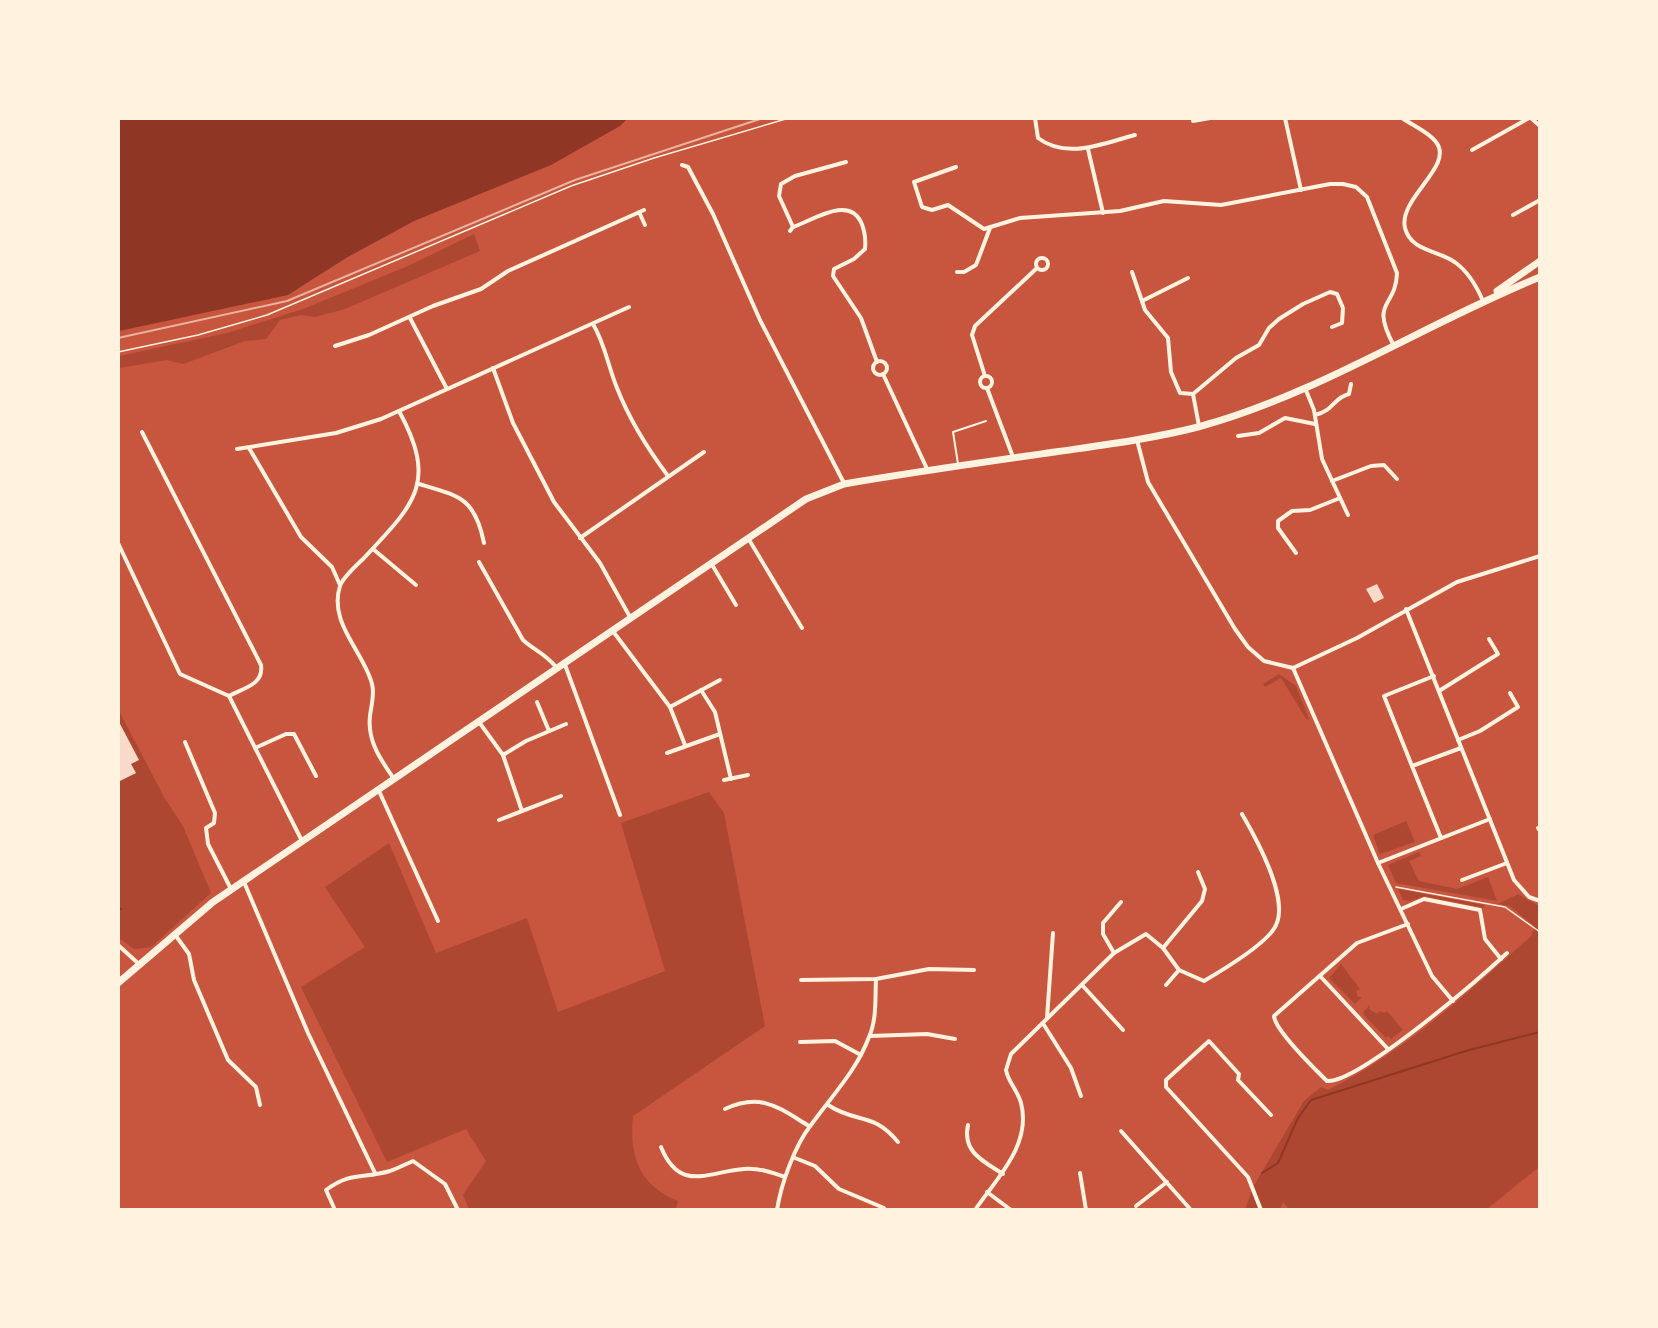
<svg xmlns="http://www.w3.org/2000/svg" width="1658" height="1328" font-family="Manrope,sans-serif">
  <rect width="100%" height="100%" fill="#c8553d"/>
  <g fill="#ae4732">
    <path d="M474,234L480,251L345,309L315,317L301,315L280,320L266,339L245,341L183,364L167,360L119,368V356L227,333L303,309L408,266Z"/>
    <path d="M1279,674L1296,686L1309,719L1307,720L1281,678L1265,687L1263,684Z"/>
    <path d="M118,709L164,797L183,826L211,893L151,947L134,949L119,938Z"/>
    <path d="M709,792L724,813L765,1026L633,1116C629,1156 639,1185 678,1201L676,1209H469L463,1195L486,1161L466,1129L387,1162L301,987L365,947L325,887L389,843L436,953L527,918L558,1012L665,971L621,823Z"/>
    <path d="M1406,821L1415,842L1380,854L1373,835Z"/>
    <path d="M1419,852L1421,856L1409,861L1419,881L1457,889L1488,877L1497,901L1396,883L1388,865Z"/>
    <path d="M1398,889L1484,905V908L1425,896L1410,901L1403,900Z"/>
    <path d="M1518,894L1539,906V1167L1487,1209L1290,1210L1283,1202L1280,1209L1245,1210L1253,1187L1304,1101L1321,1087L1328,1090C1404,1052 1468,993 1530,937L1535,927L1510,906L1498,904Z"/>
    <path d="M1341,964L1360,989L1356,991L1358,997H1362L1355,1004L1329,978Z"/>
    <path d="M1370,1005L1369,1009L1377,1014L1380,1011L1385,1013L1387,1011L1403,1030L1391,1039L1388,1036L1386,1038L1364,1015L1363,1012Z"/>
  </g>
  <path fill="#8f3625" d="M119,118H627V119L620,126L551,165L414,221L346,258L288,295L119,331Z"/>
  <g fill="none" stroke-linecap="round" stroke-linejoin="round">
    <g stroke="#8f3625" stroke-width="2">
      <path d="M118,907L121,909"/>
      <path d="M1262,1173L1278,1163L1298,1118L1311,1100L1469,1050L1540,1032"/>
    </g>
  </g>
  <g fill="#f7dbc8">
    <path d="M1377,584L1384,598L1374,603L1366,589Z"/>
    <path d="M118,720L139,760L131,764L136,773L118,782Z"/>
  </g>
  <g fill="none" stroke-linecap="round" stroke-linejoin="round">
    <g stroke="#fff3e0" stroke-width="1.5">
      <path d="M118,352L198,335L267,315L571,186L654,158L789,118"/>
      <path d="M1396,887L1505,907L1540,932"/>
    </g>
    <path stroke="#fff3e0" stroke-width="2" d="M958,464L953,432L986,421"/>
    <g stroke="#fff3e0" stroke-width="4">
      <path d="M1035,118L1038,138C1067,160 1104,143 1135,135"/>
      <path d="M1285,118L1301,190"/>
      <path d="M1402,118C1412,125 1429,132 1436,142C1455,166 1398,198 1405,228C1411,252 1440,250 1456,263C1468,272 1477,287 1483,301"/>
      <path d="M1531,118L1540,126"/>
      <path d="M1193,121L1210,118"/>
      <path d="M1088,149L1103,213"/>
      <path d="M1472,150L1529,118"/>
      <path d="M682,165L688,167L713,214L760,320L844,483"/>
      <path d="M956,167L914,182L922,207L932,210L948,205L984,229L1020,218L1120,211L1164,201L1221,205L1330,184H1343L1356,187L1367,197L1397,273C1396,309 1369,299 1394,346"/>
      <path d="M639,212L645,225"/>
      <path d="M1513,215L1540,200"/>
      <path d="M793,227L779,196L781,184L795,176L846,162"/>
      <path d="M790,231L793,227C812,221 848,195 861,222C865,231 866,239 865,249L854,259L834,269L833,276L861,318L877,362"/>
      <circle cx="1042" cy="264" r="6"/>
      <path d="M957,272H964L976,265L990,228"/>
      <path d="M1132,272L1145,310L1168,338L1171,372L1180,393L1193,394L1199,426"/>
      <path d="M1144,300L1188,278"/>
      <path d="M410,318L447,389"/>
      <path d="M593,324C605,344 608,366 617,388C630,421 647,448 668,476"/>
      <path d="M335,346L369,335L433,306L481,289L508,271L644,210"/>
      <circle cx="880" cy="368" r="7"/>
      <path d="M493,368L513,423L554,502L600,563L630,617"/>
      <path d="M883,374L928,471"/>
      <circle cx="986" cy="382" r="6"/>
      <path d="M985,376L972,335L975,326L1037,268"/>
      <path d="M987,388L1013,457"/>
      <path d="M1305,388L1314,410L1322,459L1348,515"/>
      <path d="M1193,394L1236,358L1259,345L1269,328L1279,319L1303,304L1330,292L1337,294L1343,308L1342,323L1332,327"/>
      <path d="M1315,415C1335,410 1333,398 1349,394L1351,384"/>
      <path d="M142,432L261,665C264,685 243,688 229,696"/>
      <path d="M1238,436L1259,433L1285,418L1315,424"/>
      <path d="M1137,440L1148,482L1235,629L1248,647L1264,661L1293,668L1357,638L1457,582L1540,556"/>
      <path d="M249,448L301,537L332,567L340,585"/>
      <path d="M237,449L336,433L381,419L629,307"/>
      <path d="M1332,481L1371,466L1384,465L1397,479"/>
      <path d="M419,484C460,496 475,498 484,543"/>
      <path d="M580,538L704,452"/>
      <path d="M748,538L802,628"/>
      <path d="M118,543L180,674L229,696L302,841"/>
      <path d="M373,549L416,585"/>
      <path d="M1296,553L1278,528V521L1292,511L1310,510L1340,498"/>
      <path d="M479,562L523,640C535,651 545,653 556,667"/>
      <path d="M711,563L736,605"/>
      <path d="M1406,609L1514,880L1529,897L1540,901"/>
      <path d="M612,630L670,707L685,745"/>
      <path d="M564,662L620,815"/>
      <path d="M1293,668L1378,863L1432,976L1453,1001"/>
      <path d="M701,690L715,712L731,779"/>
      <path d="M1439,691L1498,654L1489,639"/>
      <path d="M537,702L549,731"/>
      <path d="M670,707L720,680"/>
      <path d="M479,722L503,755L526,741L566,724"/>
      <path d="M1458,740L1480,731L1518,707L1510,693"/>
      <path d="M185,742L215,813L214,823L206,828L208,844L231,889"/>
      <path d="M255,748L286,734H294L316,776"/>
      <path d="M667,753L720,734"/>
      <path d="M503,755L522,811"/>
      <path d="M1412,766L1384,696L1434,676"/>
      <path d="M394,779C381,760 367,741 370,716C371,706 375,695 372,684C364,652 328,623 340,586C343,577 357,565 364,558C413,505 439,484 399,411"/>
      <path d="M724,780L748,775"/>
      <path d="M379,791L438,921"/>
      <path d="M499,820L561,796"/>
      <path d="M1538,828L1540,831"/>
      <path d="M1441,838L1412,766L1461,748"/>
      <path d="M1378,863L1490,819"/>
      <path d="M1462,880L1507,863"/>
      <path d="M244,882L308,1033L375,1173"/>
      <path d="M1401,909L1424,899L1480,910L1485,939L1501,959"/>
      <path d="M1408,924L1357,943L1274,1016C1275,1031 1316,1070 1327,1081C1359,1083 1480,978 1507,953"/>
      <path d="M176,936L189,954L194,980L228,1060L256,1087L260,1105"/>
      <path d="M118,945L140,965"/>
      <path d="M1163,948L1202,901L1205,889L1198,872"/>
      <path d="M1114,953L1103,934V923L1121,902"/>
      <path d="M1320,976L1388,1049"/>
      <path d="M801,980L876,979L929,969L974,970"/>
      <path d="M1082,985L1123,1030"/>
      <path d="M1166,985L1179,970"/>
      <path d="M1047,1018L1053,933"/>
      <path d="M1044,1025L1071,1068L1081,1096"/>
      <path d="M870,1036L927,1034L955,1039"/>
      <path d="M800,1042L835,1041L861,1055"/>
      <path d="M828,1105C857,1124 872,1111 898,1142"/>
      <path d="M725,1109C762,1092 779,1108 809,1126"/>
      <path d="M968,1125C962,1152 983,1161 1003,1174"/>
      <path d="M1121,1131L1191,1210"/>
      <path d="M661,1147C680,1194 710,1171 744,1169C759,1168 771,1172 785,1177"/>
      <path d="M795,1158L815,1166L839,1189L884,1208"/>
      <path d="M1080,1173L1086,1210"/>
      <path d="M987,1192L1011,1210"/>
      <path d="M1136,1206L1167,1182"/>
      <path d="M335,1210L326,1190C352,1171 363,1179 390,1171C398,1168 406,1164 413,1161L445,1184L458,1210"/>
      <path d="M777,1210C781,1184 795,1145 811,1125C831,1097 857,1070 869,1037C877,1019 875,998 876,979"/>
      <path d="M975,1210C996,1179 1032,1145 1021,1103C1018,1091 1008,1082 1006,1070L1011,1054L1114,953L1146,934L1163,948L1179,970L1204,981C1221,971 1269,942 1276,925C1289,898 1256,838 1242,814"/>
      <path d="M1261,1210L1248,1177L1166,1087V1080L1209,1041L1239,1074L1238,1080L1271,1115"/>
    </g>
    <g stroke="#fff3e0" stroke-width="7">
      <path d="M1497,291L1540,261"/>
      <path d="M118,983L213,902L806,499L844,484C914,472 985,462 1055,452C1103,445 1151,439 1198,427C1319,394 1424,324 1540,277"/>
    </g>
    <path stroke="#e9b49f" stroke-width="2" d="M118,338L287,301L575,180L763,118"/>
  </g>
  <rect width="1658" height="1328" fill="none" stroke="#fff3e0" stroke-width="240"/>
</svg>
